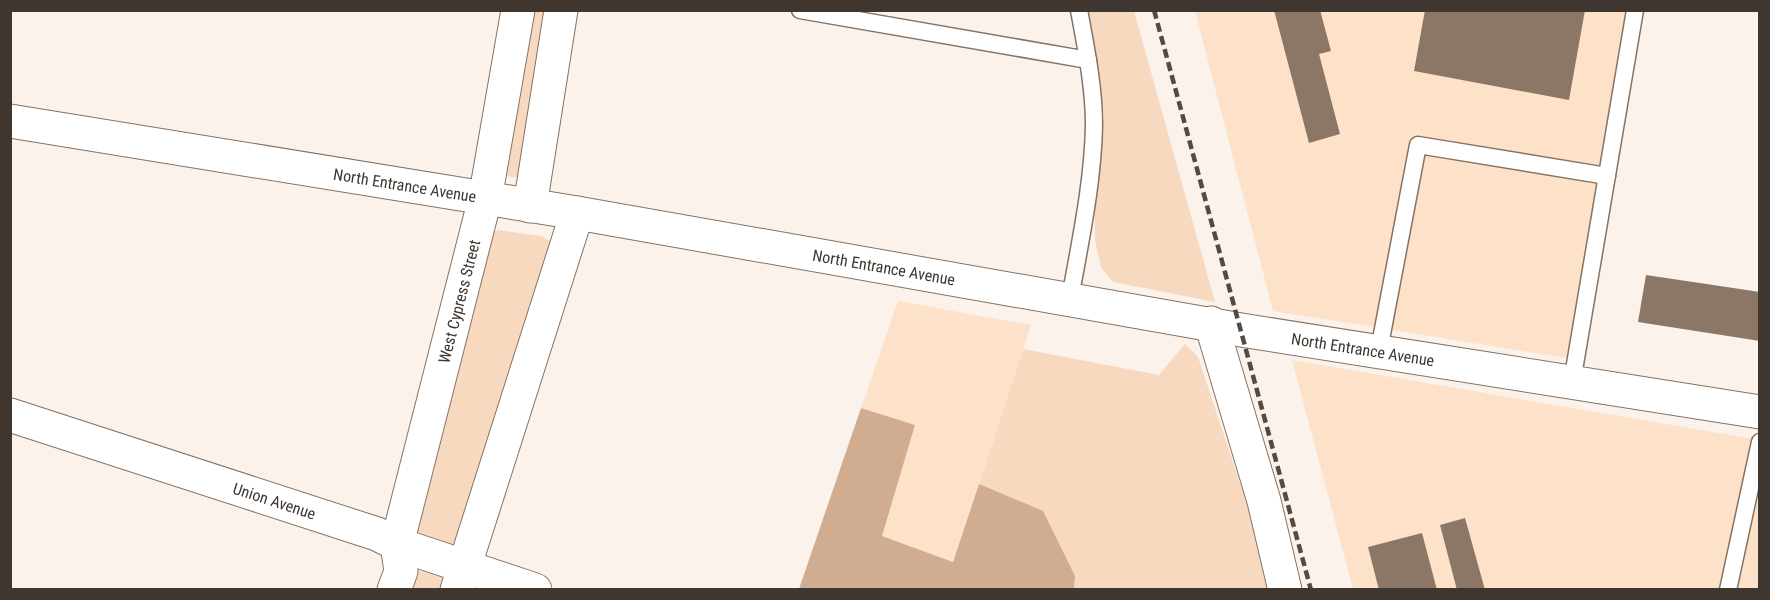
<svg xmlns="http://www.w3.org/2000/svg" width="1770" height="600" font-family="'Roboto Condensed',sans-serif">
  <rect width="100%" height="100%" fill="#fbf2eb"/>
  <g fill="#fee1c9">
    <path d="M1195,11H1631L1572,359L1273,311Z"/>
    <path d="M898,301L1031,325L953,562L882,536L915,425L861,408Z"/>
    <path d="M1292,360L1759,440V589H1353Z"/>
  </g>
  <g fill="#f7d9c0">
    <path d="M526,11H556L522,176C514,178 508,178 502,172Z"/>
    <path d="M1087,11H1134L1215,302L1113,282L1101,267L1095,241V212L1104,116Z"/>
    <path d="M498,230L541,236L550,241L552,248L457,552L420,543L415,529L491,233Z"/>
    <path d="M1185,344L1198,357L1264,555L1273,589H1074L1075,575L979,484L1023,349L1159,375Z"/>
    <path d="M420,571C433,572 447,574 448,590H403L413,573Z"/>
  </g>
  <path fill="#d0ac90" d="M861,408L915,425L882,536L953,562L979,484L1043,511L1075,576L1074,589H799Z"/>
  <g fill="#8c7767">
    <path d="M1274,10H1320L1331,51L1319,54L1340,134L1309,143Z"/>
    <path d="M1425,10H1585L1569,100L1414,71Z"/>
    <path d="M1646,275L1760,292V341L1638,322Z"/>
    <path d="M1465,518L1485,590H1457L1440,525Z"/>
    <path d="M1422,533L1437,590H1379L1368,547Z"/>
  </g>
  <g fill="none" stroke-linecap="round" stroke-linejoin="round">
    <defs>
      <g id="service">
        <path d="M800,10L1088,60"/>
        <path d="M1070,299C1080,242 1093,183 1094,125C1094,87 1086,48 1079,10"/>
        <path d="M1379,350L1418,145L1607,176"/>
        <path d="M1572,382L1635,10"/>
        <path d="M1728,590L1760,442"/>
      </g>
      <g id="minor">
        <path d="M530,206L561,10"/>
        <path d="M1211,323L1264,501L1285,590"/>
        <path id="s1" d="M10,415L377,534L397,544L535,590"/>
        <path id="s2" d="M394,590L401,571L397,544L485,199L518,10"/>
        <path d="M457,590L577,213"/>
      </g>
      <g id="secondary">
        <path id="s3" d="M10,121L577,213L1241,330L1760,412"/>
      </g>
    </defs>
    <use href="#service" stroke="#867262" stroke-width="19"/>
    <use href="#minor" stroke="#867262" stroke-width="35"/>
    <use href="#secondary" stroke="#867262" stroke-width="35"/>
    <use href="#service" stroke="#fff" stroke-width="16"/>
    <use href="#minor" stroke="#fff" stroke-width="33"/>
    <use href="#secondary" stroke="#fff" stroke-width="33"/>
    <path stroke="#534a43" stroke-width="4.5" stroke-dasharray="9 4.5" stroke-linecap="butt" d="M1154,10L1311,590"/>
  </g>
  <g text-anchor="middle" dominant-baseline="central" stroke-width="6" stroke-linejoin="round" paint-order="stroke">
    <g font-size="16" fill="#3f362f" stroke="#fbf2eb">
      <text stroke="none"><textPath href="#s3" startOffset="400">North Entrance Avenue</textPath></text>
      <text stroke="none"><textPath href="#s3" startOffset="886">North Entrance Avenue</textPath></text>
      <text stroke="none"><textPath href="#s2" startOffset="298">West Cypress Street</textPath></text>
      <text stroke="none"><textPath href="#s3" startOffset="1372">North Entrance Avenue</textPath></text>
      <text stroke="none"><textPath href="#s1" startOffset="278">Union Avenue</textPath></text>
    </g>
  </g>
  <rect width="1770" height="600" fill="none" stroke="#3f362f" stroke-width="24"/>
</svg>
